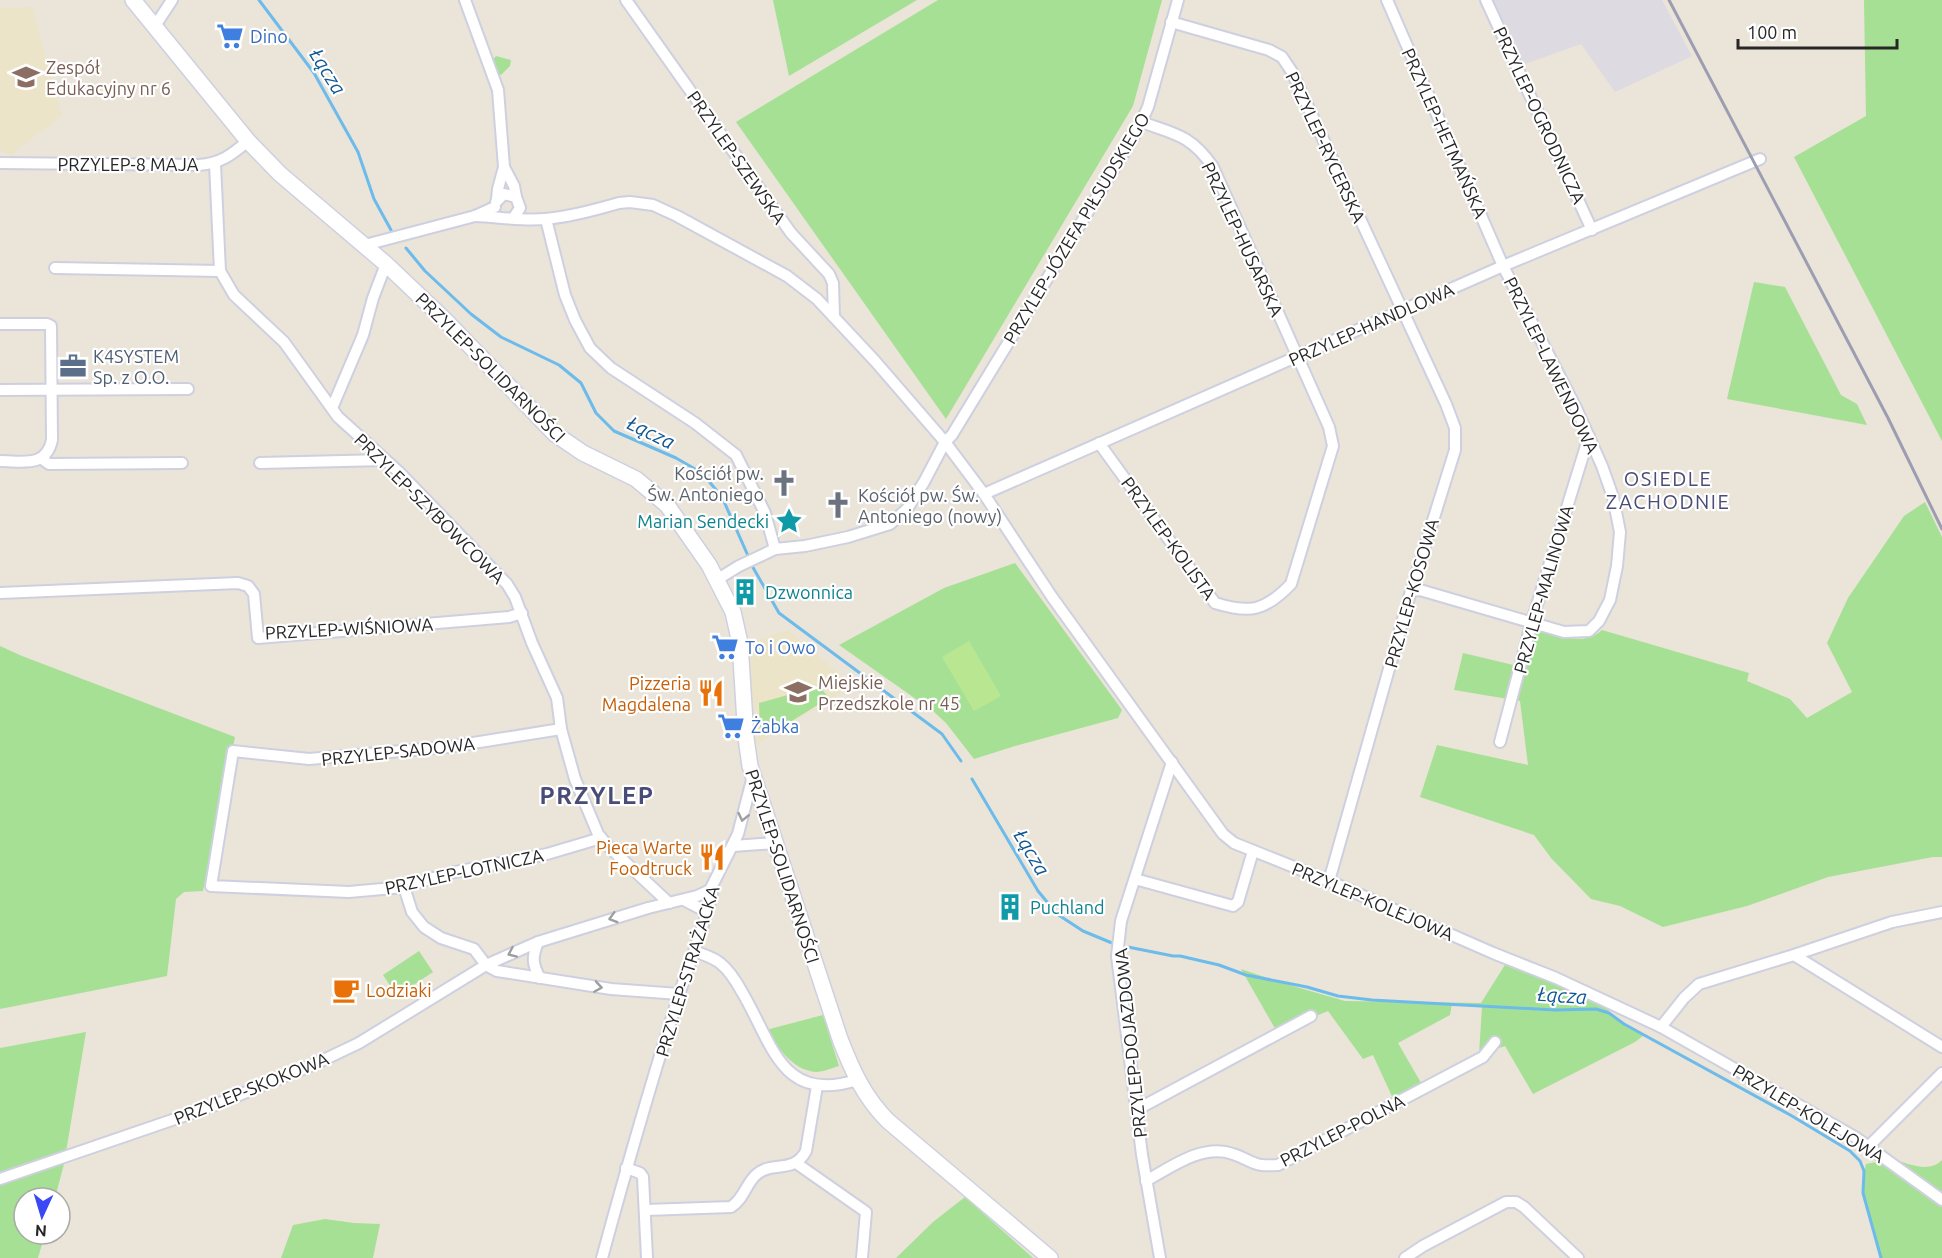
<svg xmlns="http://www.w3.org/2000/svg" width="1942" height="1258" font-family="Ubuntu,sans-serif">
  <rect width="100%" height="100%" fill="#eae4d9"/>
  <path fill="#dddae2" d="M1488,0H1662L1692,56L1615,92L1581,44L1522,65Z"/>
  <g fill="#ece4c8">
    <path d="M32,7L62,116L16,150L12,156L0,150V8Z"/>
    <path d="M789,630L853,686L756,745L748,643Z"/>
  </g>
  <g fill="#a6e095">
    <path d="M773,0H917L789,76Z"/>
    <path d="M938,0H1162L1133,106L946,419L736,122Z"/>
    <path d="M1864,0H1942V441L1794,157L1866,116Z"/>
    <path d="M496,56L511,60L510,66L501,75L497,73L492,61Z"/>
    <path d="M1754,282L1785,287L1841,395L1857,404L1867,425L1727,399Z"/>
    <path d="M1925,502L1942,537V857H1933L1828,877L1747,906L1663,927L1620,906L1591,899L1551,858L1534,835L1420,797L1437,745L1528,765L1520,701L1454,690L1463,653L1526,668L1534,627C1556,634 1583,648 1602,630L1749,673L1747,681L1790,699L1807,718L1852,692L1827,643L1848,598L1904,516Z"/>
    <path d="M1015,563L1122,710L1118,718L1015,746L974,759L946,723L933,711L839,645L944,588Z"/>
    <path d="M0,646L22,656L235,737L203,891L184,892L176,899L167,976L0,1009Z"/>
    <path d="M819,686L829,698L774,732L760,729L759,703Z"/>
    <path d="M419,951L433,972L397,996L383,975Z"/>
    <path d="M1508,960L1608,1004L1609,1013L1644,1035L1635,1042L1533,1094L1505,1046L1479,1055L1482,1007L1452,1004L1450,1015L1398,1043L1424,1088L1395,1103L1373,1055L1363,1059L1328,1011L1277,1032L1241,969L1279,982L1345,1001L1481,1003Z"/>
    <path d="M823,1015L839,1066C832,1068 823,1072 816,1072C792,1070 779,1048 766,1030Z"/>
    <path d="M86,1032L64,1164L55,1198H24V1234H45L38,1258H0V1048Z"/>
    <path d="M1892,1159C1907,1163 1929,1174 1942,1160V1258H1881L1863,1193L1862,1183L1866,1164Z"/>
    <path d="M965,1197L1033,1258H896L933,1222Z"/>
    <path d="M325,1219L354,1223L380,1224L373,1258H281L293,1225Z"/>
  </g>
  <path fill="#b9e791" d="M969,641L1001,696L974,711L942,657Z"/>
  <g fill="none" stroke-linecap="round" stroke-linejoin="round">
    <g stroke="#6cbbeb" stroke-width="3">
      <path d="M259,0L314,73L358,152L374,199L391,230"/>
      <path d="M406,248L425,271L471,314L501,337L559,365L581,383L596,413L614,431L676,458L702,473L722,497L749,558"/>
      <path d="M751,564L779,613L942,734L961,761"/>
      <path d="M972,779L1038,891L1057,914L1083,931L1112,943"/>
      <path d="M1128,947L1173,956H1180L1219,965L1246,975L1307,987L1338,996L1372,1000L1555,1010L1596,1009L1609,1013L1624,1024L1792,1116L1850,1151L1860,1161L1864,1171L1863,1193L1881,1258"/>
    </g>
    <defs>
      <g id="minor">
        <path d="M465,0L498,90L504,167L498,189L497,199"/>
        <path d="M626,0L791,233L829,274L833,283L834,317"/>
        <path d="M1387,0L1503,266L1576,408L1602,466L1613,497L1620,532L1617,566L1610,600L1599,621L1589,631L1564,632L1420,590L1411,591"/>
        <path d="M1486,0L1592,230"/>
        <path d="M1171,22L1269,50L1282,57L1292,72L1446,404L1455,428V450L1411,591L1329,881"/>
        <path d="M155,26L172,0"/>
        <path d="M0,163L199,165C222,163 231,155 248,141"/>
        <path d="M215,164L220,271L234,295L284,342L338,417L400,473L507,584L515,597L532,643L557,698L561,729L575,779L598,834L609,847L669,903"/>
        <path d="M504,167L514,186L516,197"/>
        <path d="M496,202L504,194L516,197L520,208L514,217"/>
        <path d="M475,216C499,217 521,221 545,219C570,217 595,210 619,203L630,202L653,205L677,216L787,276L817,299L875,361L945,442L984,494L1052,597L1223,834L1234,843L1329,881L1493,953L1556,978L1661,1027L1855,1137L1942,1200"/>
        <path d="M546,219L565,295L575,320L590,348L611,368L695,423L736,455L765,513L775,549"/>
        <path d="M365,245L475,216L495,207"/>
        <path d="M55,268L220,271"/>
        <path d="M0,324H47L51,326L52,440C46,468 23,461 0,461"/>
        <path d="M0,390L188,389"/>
        <path d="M332,408L363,335L373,298L386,264"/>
        <path d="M1099,443L1215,603C1250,614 1265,611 1291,584L1333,446L1329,427L1213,167C1191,135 1175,134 1141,122"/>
        <path d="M42,459L49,464L182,463"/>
        <path d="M260,463L385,460"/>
        <path d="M984,494L1503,266L1760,159"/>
        <path d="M718,579L739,566L775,549L805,546L848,537L890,524L907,509L924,482L945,442L952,435L1137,131L1148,107L1178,0"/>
        <path d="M0,593L238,583L248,586L254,594L258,638L509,617L522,613"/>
        <path d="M561,729L448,747L309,759L233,751L211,886L349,892L404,887L450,873L547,854L601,838"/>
        <path d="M1500,742L1532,621L1589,436"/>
        <path d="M733,846L775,843"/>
        <path d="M1135,879L1233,906L1238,902L1253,851"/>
        <path d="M404,887L412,912L424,927L441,938L474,949L486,965L497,971L611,989L679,994"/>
        <path d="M684,900L707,912"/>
        <path d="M538,942C532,957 532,964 540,978"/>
        <path d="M695,951C703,955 713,957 720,963C729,970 736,981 742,992C773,1044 781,1104 857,1080"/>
        <path d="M1794,955L1942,1047"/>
        <path d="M1661,1027L1684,998L1699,984L1794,955L1892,922L1942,912"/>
        <path d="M1136,1110L1311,1016"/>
        <path d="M1869,1146L1942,1073"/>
        <path d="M796,1163L866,1212L862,1258"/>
        <path d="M626,1168L640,1173L643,1177L647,1258"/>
        <path d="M0,1179L210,1107L315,1064L359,1043L486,965L538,942L648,908L697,896L710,890"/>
        <path d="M1146,1181C1171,1167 1203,1143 1233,1154C1254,1161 1252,1167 1278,1165L1483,1057L1495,1042"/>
        <path d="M646,1210L731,1207C744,1199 746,1183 757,1174C772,1161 794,1174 806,1151L817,1086"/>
        <path d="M602,1258C626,1170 651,1082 679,995C690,961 703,929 712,895L710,890L738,834L753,776"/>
        <path d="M1160,1258L1142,1155L1117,956L1121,921L1172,762"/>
        <path d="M1405,1258L1423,1246L1506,1202H1516L1524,1207L1578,1258"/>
      </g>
      <path id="secondary" d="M133,0L248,141L280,174L386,264L446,321L555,434L583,453L636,479L667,505L709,565L733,612L740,643L746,738L750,766L840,1039C852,1070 864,1097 888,1121L1050,1258"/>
    </defs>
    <use href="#minor" stroke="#ced0e0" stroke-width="14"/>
    <use href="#secondary" stroke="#ced0e0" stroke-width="18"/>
    <use href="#minor" stroke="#fff" stroke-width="10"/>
    <use href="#secondary" stroke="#fff" stroke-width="15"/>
    <path stroke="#9c9db1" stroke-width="3" d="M1669,0L1888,418L1942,529"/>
  </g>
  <defs><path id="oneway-chevron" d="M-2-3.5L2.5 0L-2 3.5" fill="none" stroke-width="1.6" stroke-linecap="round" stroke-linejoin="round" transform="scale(1.5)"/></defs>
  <g stroke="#9e9e9e">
    <use href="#oneway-chevron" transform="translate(743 817) rotate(103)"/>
    <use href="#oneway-chevron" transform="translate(613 918) rotate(164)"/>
    <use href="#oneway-chevron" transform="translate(512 953) rotate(156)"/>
    <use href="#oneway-chevron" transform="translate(598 987) rotate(9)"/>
  </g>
  <defs>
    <symbol id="supermarket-bare" viewBox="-9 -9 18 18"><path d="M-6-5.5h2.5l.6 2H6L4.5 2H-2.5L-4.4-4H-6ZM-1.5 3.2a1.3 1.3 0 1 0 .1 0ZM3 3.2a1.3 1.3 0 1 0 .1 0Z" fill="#3f7fe0" stroke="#fff" stroke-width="2.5" paint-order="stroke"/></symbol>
    <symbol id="school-bare" viewBox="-9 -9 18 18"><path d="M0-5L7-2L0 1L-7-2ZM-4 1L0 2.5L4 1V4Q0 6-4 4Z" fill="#8d6e63" stroke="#fff" stroke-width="2.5" paint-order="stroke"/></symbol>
    <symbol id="office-bare" viewBox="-9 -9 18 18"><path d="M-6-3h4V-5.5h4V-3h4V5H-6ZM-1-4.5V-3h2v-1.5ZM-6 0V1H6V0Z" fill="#5c6f8a" stroke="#fff" stroke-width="2.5" paint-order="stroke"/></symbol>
    <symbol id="church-bare" viewBox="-9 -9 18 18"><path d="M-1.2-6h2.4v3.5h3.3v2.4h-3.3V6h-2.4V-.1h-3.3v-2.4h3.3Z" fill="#6b7280" stroke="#fff" stroke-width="2.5" paint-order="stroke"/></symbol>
    <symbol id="sight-bare" viewBox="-9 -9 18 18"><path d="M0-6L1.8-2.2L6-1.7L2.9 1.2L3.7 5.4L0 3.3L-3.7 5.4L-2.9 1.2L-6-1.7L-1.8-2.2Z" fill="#0f9aa8" stroke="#fff" stroke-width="2.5" paint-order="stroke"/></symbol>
    <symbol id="building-bare" viewBox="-9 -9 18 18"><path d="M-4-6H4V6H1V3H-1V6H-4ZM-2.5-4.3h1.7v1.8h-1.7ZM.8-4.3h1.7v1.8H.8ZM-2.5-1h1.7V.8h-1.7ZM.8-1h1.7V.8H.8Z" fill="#0f9aa8" stroke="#fff" stroke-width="2.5" paint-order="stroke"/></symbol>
    <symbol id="restaurant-bare" viewBox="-9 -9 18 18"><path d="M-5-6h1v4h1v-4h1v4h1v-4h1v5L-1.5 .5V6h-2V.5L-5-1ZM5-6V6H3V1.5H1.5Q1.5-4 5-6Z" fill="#e8710a" stroke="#fff" stroke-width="2.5" paint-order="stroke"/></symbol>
    <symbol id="cafe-bare" viewBox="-9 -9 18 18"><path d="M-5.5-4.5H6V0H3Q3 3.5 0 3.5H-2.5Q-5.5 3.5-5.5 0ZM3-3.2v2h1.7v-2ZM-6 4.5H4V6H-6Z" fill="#e8710a" stroke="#fff" stroke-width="2.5" paint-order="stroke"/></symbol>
  </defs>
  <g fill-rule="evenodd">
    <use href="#supermarket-bare" x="211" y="17" width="38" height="38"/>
    <use href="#school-bare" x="7" y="58" width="38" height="38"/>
    <use href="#office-bare" x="54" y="347" width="38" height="38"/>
    <use href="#church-bare" x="765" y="464" width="38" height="38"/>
    <use href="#church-bare" x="819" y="486" width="38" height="38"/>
    <use href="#sight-bare" x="770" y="502" width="38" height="38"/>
    <use href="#building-bare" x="726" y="573" width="38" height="38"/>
    <use href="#supermarket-bare" x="706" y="628" width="38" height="38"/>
    <use href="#school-bare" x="779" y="673" width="38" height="38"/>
    <use href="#restaurant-bare" x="692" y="674" width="38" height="38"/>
    <use href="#supermarket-bare" x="712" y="707" width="38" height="38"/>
    <use href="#restaurant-bare" x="693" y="838" width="38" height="38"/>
    <use href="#building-bare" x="991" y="888" width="38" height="38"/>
    <use href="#cafe-bare" x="327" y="971" width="38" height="38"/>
  </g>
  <g text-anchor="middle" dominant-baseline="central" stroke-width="4.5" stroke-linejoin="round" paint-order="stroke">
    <g font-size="18" fill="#366cbe" stroke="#fff" text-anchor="start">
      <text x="250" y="36">Dino</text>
      <text x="745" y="647">To i Owo</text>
      <text x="751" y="726">Żabka</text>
    </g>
    <g font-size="18" fill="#785e54" stroke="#fff" text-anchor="start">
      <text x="46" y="67">Zespół<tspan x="46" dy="21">Edukacyjny nr 6</tspan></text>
      <text x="818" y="682">Miejskie<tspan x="818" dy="21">Przedszkole nr 45</tspan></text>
    </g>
    <g font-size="18" fill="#272727" stroke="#fff">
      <text transform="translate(1540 115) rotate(65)">PRZYLEP-OGRODNICZA</text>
      <text transform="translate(1445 133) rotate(66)">PRZYLEP-HETMAŃSKA</text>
      <text transform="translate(1326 147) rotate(65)">PRZYLEP-RYCERSKA</text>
      <text transform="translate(737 157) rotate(55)">PRZYLEP-SZEWSKA</text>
      <text x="128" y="164">PRZYLEP-8 MAJA</text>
      <text transform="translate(1076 228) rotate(-59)">PRZYLEP-JÓZEFA PIŁSUDSKIEGO</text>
      <text transform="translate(1243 239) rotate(65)">PRZYLEP-HUSARSKA</text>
      <text transform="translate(1371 324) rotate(-24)">PRZYLEP-HANDLOWA</text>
      <text transform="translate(1552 365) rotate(64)">PRZYLEP-LAWENDOWA</text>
      <text transform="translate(491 367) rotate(45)">PRZYLEP-SOLIDARNOŚCI</text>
      <text transform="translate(430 508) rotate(45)">PRZYLEP-SZYBOWCOWA</text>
      <text transform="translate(1169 538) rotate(54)">PRZYLEP-KOLISTA</text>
      <text transform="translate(1543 589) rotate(-74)">PRZYLEP-MALINOWA</text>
      <text transform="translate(1411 593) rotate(-74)">PRZYLEP-KOSOWA</text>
      <text transform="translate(349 628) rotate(-3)">PRZYLEP-WIŚNIOWA</text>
      <text transform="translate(398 751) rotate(-6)">PRZYLEP-SADOWA</text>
      <text transform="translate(783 866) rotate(72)">PRZYLEP-SOLIDARNOŚCI</text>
      <text transform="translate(464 871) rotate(-12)">PRZYLEP-LOTNICZA</text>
      <text transform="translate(1373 901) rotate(23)">PRZYLEP-KOLEJOWA</text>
      <text transform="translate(687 971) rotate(-73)">PRZYLEP-STRAŻACKA</text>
      <text transform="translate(1130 1043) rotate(-96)">PRZYLEP-DOJAZDOWA</text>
      <text transform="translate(251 1088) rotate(-22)">PRZYLEP-SKOKOWA</text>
      <text transform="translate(1809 1113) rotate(31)">PRZYLEP-KOLEJOWA</text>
      <text transform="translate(1342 1130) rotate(-27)">PRZYLEP-POLNA</text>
    </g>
    <g font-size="18" fill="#4e5e75" stroke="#fff" text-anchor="start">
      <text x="93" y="356">K4SYSTEM<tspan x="93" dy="21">Sp. z O.O.</tspan></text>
    </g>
    <g font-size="18" fill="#5b616d" stroke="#fff" text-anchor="end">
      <text x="764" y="473">Kościół pw.<tspan x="764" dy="21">Św. Antoniego</tspan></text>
      <text x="858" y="495" text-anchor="start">Kościół pw. Św.<tspan x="858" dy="21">Antoniego (nowy)</tspan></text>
    </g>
    <g font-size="18" fill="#0d838f" stroke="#fff" text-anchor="start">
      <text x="769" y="521" text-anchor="end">Marian Sendecki</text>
      <text x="765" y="592">Dzwonnica</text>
      <text x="1030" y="907">Puchland</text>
    </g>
    <g font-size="18" fill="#c56008" stroke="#fff" text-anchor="end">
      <text x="691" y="683">Pizzeria<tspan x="691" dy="21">Magdalena</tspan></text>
      <text x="692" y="847">Pieca Warte<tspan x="692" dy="21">Foodtruck</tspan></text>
      <text x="366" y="990" text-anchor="start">Lodziaki</text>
    </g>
    <g font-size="20" font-style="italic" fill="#105793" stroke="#fff">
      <text transform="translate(328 71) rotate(58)">Łącza</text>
      <text transform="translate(651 432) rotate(26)">Łącza</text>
      <text transform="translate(1032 852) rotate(59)">Łącza</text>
      <text transform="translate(1562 995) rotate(4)">Łącza</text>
    </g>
    <g font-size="20" letter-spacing="1.5" fill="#494c76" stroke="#fff">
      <text x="1668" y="478">OSIEDLE<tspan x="1668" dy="23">ZACHODNIE</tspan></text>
    </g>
    <g font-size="24" font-weight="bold" letter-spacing="1.5" fill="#494c76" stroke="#fff">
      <text x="597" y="795">PRZYLEP</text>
    </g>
  </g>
  <g transform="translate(42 1216) rotate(184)"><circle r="28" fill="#ffffff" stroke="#a9a9a9" stroke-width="1.5"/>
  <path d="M0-4.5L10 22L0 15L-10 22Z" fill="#3a48f5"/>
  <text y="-9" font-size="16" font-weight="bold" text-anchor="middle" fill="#272727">N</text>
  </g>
  <path d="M1738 39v9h159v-9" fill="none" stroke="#272727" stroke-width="3"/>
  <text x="1747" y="39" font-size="18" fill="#272727" stroke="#ffffff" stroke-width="4.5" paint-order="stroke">100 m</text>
</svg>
